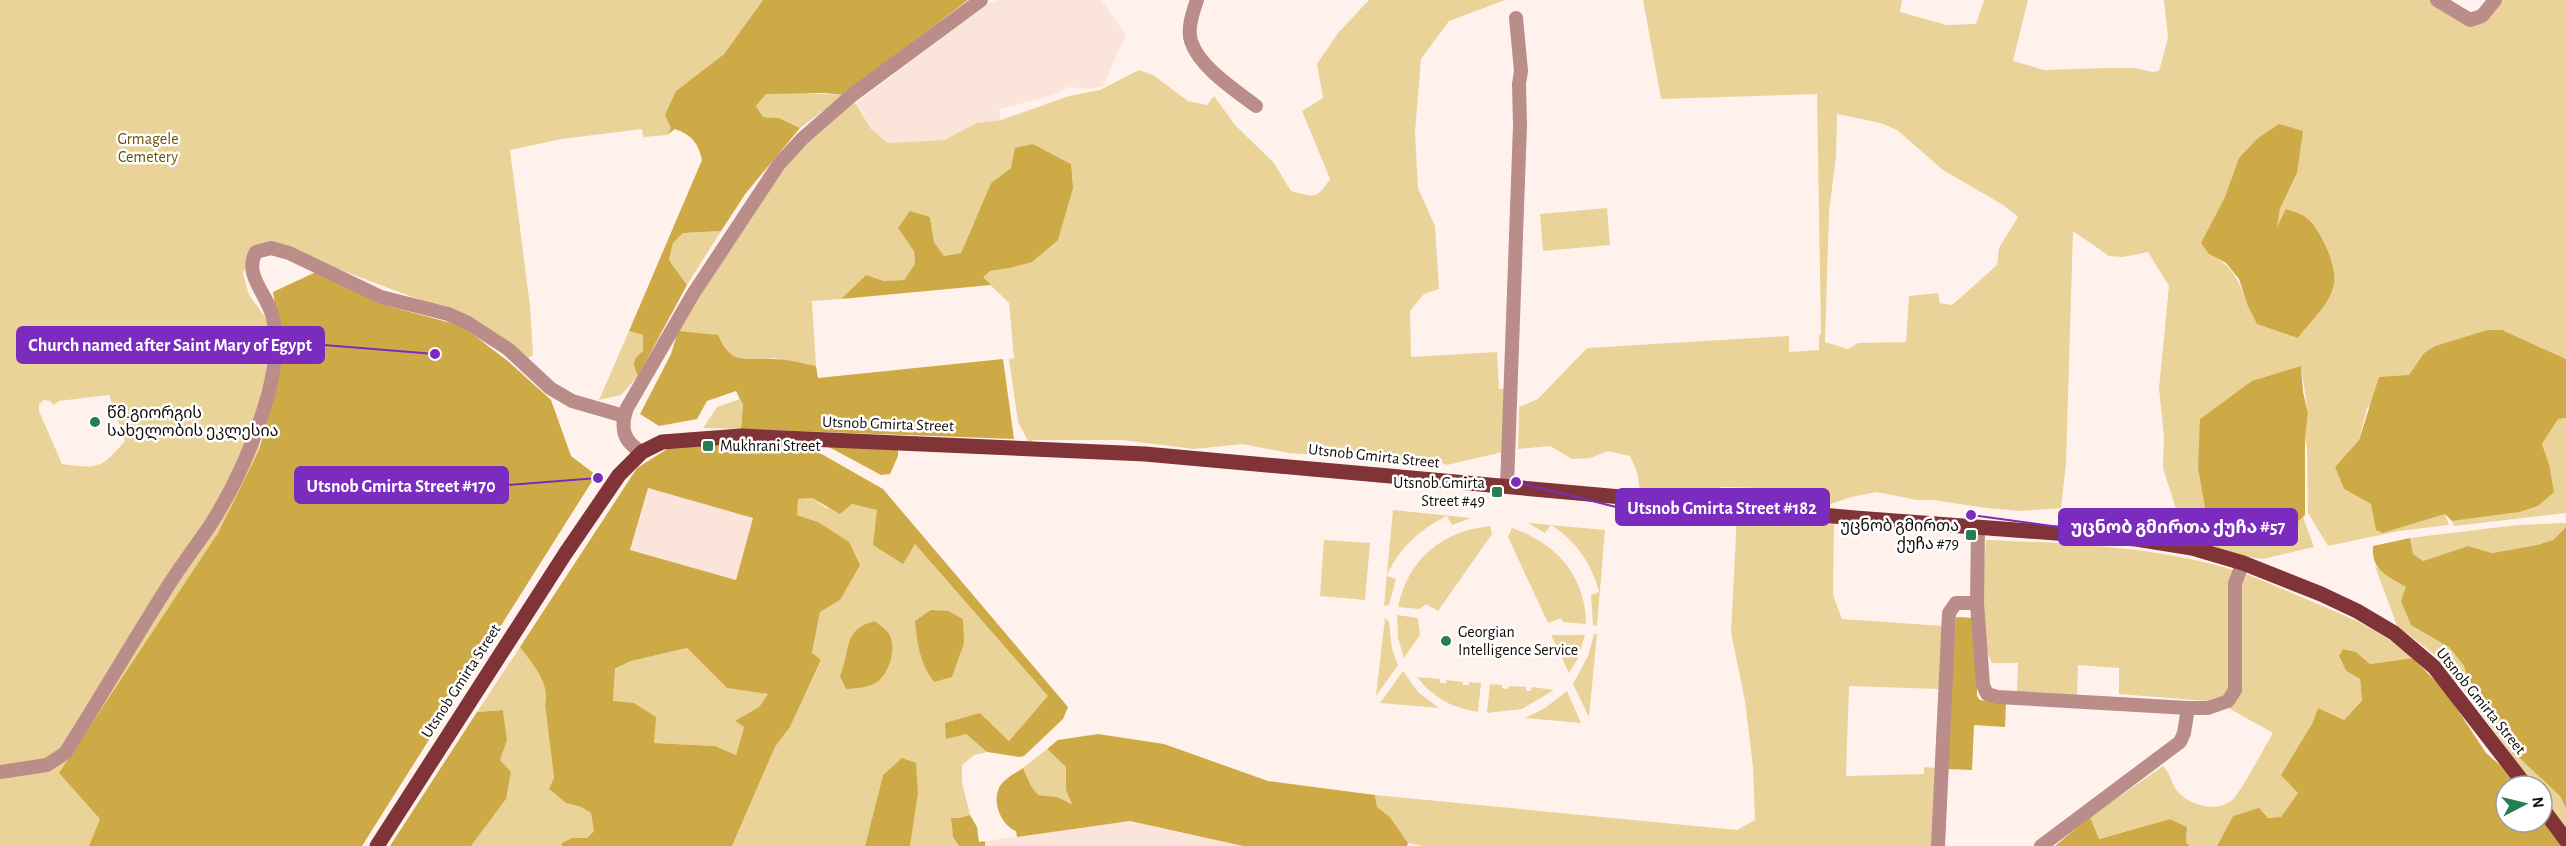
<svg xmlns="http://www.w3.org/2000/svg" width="2566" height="846" font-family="'Alegreya Sans','Noto Sans Georgian',sans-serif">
  <rect width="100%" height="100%" fill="#fff2ed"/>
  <g fill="#fbe4da">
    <path d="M998,0H1101L1126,34L1103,86L1088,89L1068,87L1050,96L999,109L1001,120L977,123L944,140L888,143L871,129L856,103L987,4Z"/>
    <path d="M648,488L753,518L736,580L630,550Z"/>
    <path d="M1130,821L1243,846H985V841Z"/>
  </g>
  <g fill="#ead399" fill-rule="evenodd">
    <path d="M0,0H763L724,54L676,91L671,128L667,135L643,137L642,129L562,139L510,150L530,306L533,355L526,359L444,309L317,261L257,248L243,273L249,295L268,321L266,382L259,450L218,533L89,846H0ZM109,395L125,441C100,469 100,469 62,464L39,411V405L43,400L50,401L54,405L59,401Z"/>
    <path d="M1369,0H1505L1449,21L1421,59L1415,132L1418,188L1435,226L1439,289L1424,294L1410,311L1411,357L1497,352L1499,389H1506L1503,452L1447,465L1430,457L1411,462L1289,453L1243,444L1194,449L1122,440H1033L1029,443L1018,422L1009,359L1014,358L1009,303L982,277L990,271L1010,268L1071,164L1033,144L1011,168L991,183L961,253L944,256L934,242L930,217L914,251L915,264L904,280L884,281L866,275L841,299L812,301L816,366L773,358L739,360L724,350L678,331L748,217L791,159L854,101L871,129L888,143L944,140L977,123L1001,120L1069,96L1100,90L1139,70L1153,75L1188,101L1207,105L1214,96L1235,125L1274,163L1291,191C1315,197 1316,200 1330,179L1302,111L1323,98L1317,64L1338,33Z"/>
    <path d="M1643,0H1902L1900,12L1947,25L1976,24L1984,0H2028L2013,61L2044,70L2108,68H2135L2152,72L2159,71L2168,38L2164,0H2437L2470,20L2499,0H2566V359L2501,330H2487L2435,346L2424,353L2409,375L2367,408L2359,440L2335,467L2344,489L2371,504L2383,533L2445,514L2449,525L2399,531L2328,546L2308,513L2307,448L2305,439L2308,413L2301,366L2281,538L2303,517L2314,547L2262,559L2248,557L2181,536L2063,526L2064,508L2184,518L2176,509L2163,468L2164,437L2159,388L2169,286L2148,252L2123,257L2109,256L2073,231L2066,463L2061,508L2021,511L1986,508L1933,500H1917L1876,492L1851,497L1828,505L1781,497L1760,488L1723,487L1693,492L1666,488L1640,491L1637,472L1630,456L1608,451L1590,458L1572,459L1550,446L1518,449L1519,407L1538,399L1587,348L1789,336V352L1819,350V335L1821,334L1817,94L1661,99ZM1837,114L1881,123L1897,130L1943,170L2003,205L2018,217L1999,248L1997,265L1952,305L1940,303L1938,293L1909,296L1906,342L1858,343L1848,349L1825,342L1829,212L1836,156ZM2239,158L2297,173L2280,209L2276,231L2323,307L2310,321L2247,304C2238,279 2234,267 2209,254L2215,216L2224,199Z"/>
    <path d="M777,92L844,95L800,128L779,118L763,117L756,106L766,94Z"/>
    <path d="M1607,208L1610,245L1543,251L1540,214Z"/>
    <path d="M721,231L687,285L669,260L673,243L683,233Z"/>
    <path d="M629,331L643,335V351C632,360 632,363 638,376L621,395L599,400Z"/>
    <path d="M740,399L743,405L741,429L703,428L717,407Z"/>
    <path d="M2566,418V513L2454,526L2452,521L2520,512L2539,506L2549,464L2542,444L2558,419Z"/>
    <path d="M812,498L826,508L852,504L878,510L914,543L1049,696L1009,741L980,713L966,734L987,752L974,755L962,765V782L970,815L960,819L951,818L953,837L959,846H910L918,794L883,775L865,846H732L775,747L790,727L821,661L812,654L820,612L840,600L818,522L796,515L798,499Z"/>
    <path d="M1393,510L1471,518L1452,525L1447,516C1422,528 1400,547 1388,573L1387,576L1396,579L1389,605L1385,606H1384Z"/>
    <path d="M1737,515L1834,523L1833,595L1842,619L1943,626L1939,689L1849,686L1846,776L1924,774V767L1936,768L1932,846H1423L1408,843L1390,817L1377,807L1375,795L1737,830L1755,820L1753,767L1745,701L1731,632Z"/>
    <path d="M1528,523L1605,530L1597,626L1593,625L1591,595L1599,592C1592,564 1576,541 1551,525L1545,533Z"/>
    <path d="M2566,523V527L2553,540L2537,545L2492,553L2468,546L2423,561L2413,554L2410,538L2517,525Z"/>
    <path d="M1490,526L1492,534L1438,611L1426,604L1420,609L1398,607C1408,559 1442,531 1490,526Z"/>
    <path d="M1512,528C1556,543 1586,576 1586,624L1563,622L1561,618L1548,623L1508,537Z"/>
    <path d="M1324,540L1370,543L1365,600L1320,596Z"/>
    <path d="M1986,540C2067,543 2151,546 2230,569C2255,576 2281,589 2306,599C2344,615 2382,630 2413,658L2370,664L2356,652L2343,649L2339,657L2346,671L2360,679L2362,699L2344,720L2318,708L2312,724L2298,793L2281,818L2233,816L2217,846H2190L2186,844L2187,827L2170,819L2098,839L2090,817L2163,766C2171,773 2171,786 2179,793C2192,806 2216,812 2231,801C2239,796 2266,744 2273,733L2230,709L2224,695L2207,701L2119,694V668L2078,665L2077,695L2017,693L2018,663H1992C1975,634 1984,573 1986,540Z"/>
    <path d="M2375,566L2406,587L2431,637L2450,648L2464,666L2471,688L2507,734L2513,752L2560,796L2566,808V829L2542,797V786H2534L2468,695L2435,655L2397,626Z"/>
    <path d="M1397,615L1418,618L1420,635L1404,658L1398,638Z"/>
    <path d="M1385,618L1389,622L1392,649L1398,665L1376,696Z"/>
    <path d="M1594,634H1597L1589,717L1573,684L1588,656Z"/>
    <path d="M1551,635H1585L1577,660L1569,673Z"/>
    <path d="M520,647C533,665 550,682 545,705L554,778L549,789L566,803L581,807L591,813L595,830L587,838H572L563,843L562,846H471L506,799L500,760L507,740L503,710L477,712Z"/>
    <path d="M687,648L727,688L769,694L759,707L736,721L744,727L736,755L715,746L654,743L613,701L615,670L631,661Z"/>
    <path d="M1403,671L1418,692L1439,708L1380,703Z"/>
    <path d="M1417,677L1440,679V683H1446V680L1463,682V685H1469V682L1481,683L1478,712C1453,708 1433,698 1417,677Z"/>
    <path d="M1490,684L1502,685V688L1508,689L1509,686L1526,687V691H1531L1532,687L1554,690L1522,709L1487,713Z"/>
    <path d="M1567,691L1581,723L1525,718L1545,708Z"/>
    <path d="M1047,749L1066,767V790L1073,804L1057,797L1038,795L1031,786L1023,768Z"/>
  </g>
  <g fill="#ceaa47" fill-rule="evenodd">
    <path d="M763,0H968L844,95L824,93L766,94L756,106L763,117L779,118L800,128L746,193L721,231L683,233L673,243L669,260L687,285L638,376C632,363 632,360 643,351V335L629,331L702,160C698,143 692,135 675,129L667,135L671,128L665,115L676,91L724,54Z"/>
    <path d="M2279,124L2303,131L2297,173L2280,209L2277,227L2286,209C2292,211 2299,213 2304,216C2319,225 2337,265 2334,283C2331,304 2310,321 2298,338L2257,324L2247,304L2239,279L2226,263L2209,254L2201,243L2224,199L2239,158L2258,138Z"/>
    <path d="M1033,144L1071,164L1073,188L1058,240L1032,262L1010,268L990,271L983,277L991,285L841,299L866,275L884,281L904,280L915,264L914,251L898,228L910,211L930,217L934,242L944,256L961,253L991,183L1011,168L1015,148Z"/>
    <path d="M320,270L388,306L462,326L509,362L551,400L571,456L596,475L362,846H89L100,819L59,773L218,533L259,450L278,379V324L273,292Z"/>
    <path d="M2487,330H2502L2566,359V418L2558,419L2542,444L2549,464L2554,492L2538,506L2520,512L2452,521L2445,514L2383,533L2376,530L2371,504L2344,489L2335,467L2359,440L2379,377L2409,375L2424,353L2435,346Z"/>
    <path d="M678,331L718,335C732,367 745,357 773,359C787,359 802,363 816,366L818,378L1003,359L1014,439L741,429L743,405L736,391L707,401L697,419L659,426L640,414L671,354Z"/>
    <path d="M2301,366L2303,392L2308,413L2305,439V515L2281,538L2248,542L2208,524L2198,468L2200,419L2252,381Z"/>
    <path d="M710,444H804L883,489L1068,707L1063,719L1024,756L1019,757L987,752L966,734L946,739L945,723L980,713L1009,741L1048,696L915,544L903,564L873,545L877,510L852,504L840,514L812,498L798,499L797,515L818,522L849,542L860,565L840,600L820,612L812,653L821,660L790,727L775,747L732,846H562V843L572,838H587L594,831L591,813L581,807L566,803L549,789L554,778L545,705C550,682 533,665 520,647L637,468L672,446ZM648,488L753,518L736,580L630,550ZM687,648L727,688L768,694L759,707L735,721L744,727L736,755L715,746L654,743L656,717L634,703L613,701L615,669L631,661Z"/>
    <path d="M827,446L898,449V456L890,474L881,475Z"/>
    <path d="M2566,527V808L2560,796L2513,752L2507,734L2471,688L2464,666L2450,648L2411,625L2401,601L2406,587C2387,575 2371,571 2373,546L2410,538L2413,554L2423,561L2468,546L2492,553L2537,545L2553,540Z"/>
    <path d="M931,610L948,611L963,619L964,643L952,677L934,682C920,664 917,643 915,621Z"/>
    <path d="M1956,617L1976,618L1977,696L1980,700L2006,703L2005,727L1974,725L1972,770L1945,769Z"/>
    <path d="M875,621C879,625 886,629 889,634C897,647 890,672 878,681C870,688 856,688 846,689L840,676C851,649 843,629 875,621Z"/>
    <path d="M2343,649L2356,652L2370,664L2413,658L2446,692L2486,753L2501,766L2517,786H2506V822H2542V819L2562,846H2217L2233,816L2259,808L2268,818L2281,817L2298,793L2281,775L2312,724L2318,708L2344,720L2362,700L2360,679L2346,671L2339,656Z"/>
    <path d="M503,710L507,740L500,760L511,772L506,799L471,846H390L477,712Z"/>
    <path d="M1098,734L1164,744L1268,781L1375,795L1377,807L1390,817L1408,843L1407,846H1243L1130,821L1017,837L1016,831C1001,825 991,801 1000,786C1005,778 1016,773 1023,768L1031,786L1038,795L1057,797L1072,804L1066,790V767L1047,749L1058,740Z"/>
    <path d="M902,758L916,763L918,794L910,846H865L883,775Z"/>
    <path d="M970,815L977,827L979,842L985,841V846H959L953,837L951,818H960Z"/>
    <path d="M2090,817L2099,839L2170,819L2187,827L2186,843L2190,846H2055Z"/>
  </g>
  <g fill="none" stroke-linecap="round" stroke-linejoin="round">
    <g stroke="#ba8d8b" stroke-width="14">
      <path d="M1197,0C1193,12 1187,28 1191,41C1199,67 1235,90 1256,106"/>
      <path d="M2437,0L2470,20L2482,16L2495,0"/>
      <path d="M642,452C623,442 620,427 627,408L693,294L779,164L802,139L851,96L981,0"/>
      <path d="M1507,486L1520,125L1519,84L1521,71L1516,18"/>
      <path d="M1978,527L1977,603L1983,685L1987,694L1998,697L2188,708H2208L2228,701L2235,690V583L2243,563"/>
      <path d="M0,772L47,765L65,753C101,697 134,639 170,583C182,564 196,546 209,527C235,487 255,441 268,395C274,373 277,346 274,323C271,296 242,277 256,252L271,248L289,253L381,297L448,314L468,323L508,349L550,388L572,401L624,416"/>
      <path d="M1938,846L1949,613L1956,603H1977"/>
      <path d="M2041,846L2180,742L2184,733L2188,708"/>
    </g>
    <g stroke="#803437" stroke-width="15">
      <path d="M2542,808L2566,840"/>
      <path d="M377,846L565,554L619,475L642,452L662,442L741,436L1145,454L1855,518L2136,539L2192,548L2243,563L2321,594L2357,611L2394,633L2434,667L2526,786"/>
    </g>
  </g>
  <g fill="#267e53" stroke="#fff" stroke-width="2">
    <circle cx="95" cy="422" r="6"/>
    <rect x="702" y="440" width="12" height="12" rx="3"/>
    <rect x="1491" y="486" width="12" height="12" rx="3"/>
    <rect x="1965" y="529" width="12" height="12" rx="3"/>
    <circle cx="1446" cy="641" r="6"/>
  </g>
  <g text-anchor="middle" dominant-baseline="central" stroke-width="5" stroke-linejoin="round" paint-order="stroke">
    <g font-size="16" fill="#6b5301" stroke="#fff">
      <text x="148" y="139">Grmagele<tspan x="148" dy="18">Cemetery</tspan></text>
    </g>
    <g font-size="16" fill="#110b08" stroke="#fff" text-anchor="start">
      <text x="107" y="413">წმ.გიორგის<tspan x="107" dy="18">სახელობის ეკლესია</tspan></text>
      <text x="720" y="446">Mukhrani Street</text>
      <text x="1485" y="483" text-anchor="end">Utsnob Gmirta<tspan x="1485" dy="18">Street #49</tspan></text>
      <text x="1959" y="526" text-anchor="end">უცნობ გმირთა<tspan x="1959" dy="18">ქუჩა #79</tspan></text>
      <text x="1458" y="632">Georgian<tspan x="1458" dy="18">Intelligence Service</tspan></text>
    </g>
    <g font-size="16" fill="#110b08" stroke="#fff">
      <text transform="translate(888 424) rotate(2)">Utsnob Gmirta Street</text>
      <text transform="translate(1374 456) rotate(6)">Utsnob Gmirta Street</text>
      <text transform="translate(461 681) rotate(-57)">Utsnob Gmirta Street</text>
      <text transform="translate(2481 701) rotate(51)">Utsnob Gmirta Street</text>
    </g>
  </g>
  <path fill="none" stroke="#7b2cbf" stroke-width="2" d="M435 354L324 345M598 478L508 485M1516 482L1616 507M1971 515L2059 527"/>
  <g fill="#7b2cbf" stroke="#fff" stroke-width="2">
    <circle cx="435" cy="354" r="6"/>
    <circle cx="598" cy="478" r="6"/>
    <circle cx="1516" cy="482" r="6"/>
    <circle cx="1971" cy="515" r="6"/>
  </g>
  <g fill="#7b2cbf" stroke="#7b2cbf" stroke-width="2">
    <rect x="17" y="327" width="307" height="36" rx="6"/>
    <rect x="295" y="467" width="213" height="36" rx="6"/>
    <rect x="1616" y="489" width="213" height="36" rx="6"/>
    <rect x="2059" y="509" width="238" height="36" rx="6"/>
  </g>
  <g font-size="18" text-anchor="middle" font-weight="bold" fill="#fff">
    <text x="170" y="351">Church named after Saint Mary of Egypt</text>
    <text x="401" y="492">Utsnob Gmirta Street #170</text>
    <text x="1722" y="514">Utsnob Gmirta Street #182</text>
    <text x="2178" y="533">უცნობ გმირთა ქუჩა #57</text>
  </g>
  <g transform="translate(2524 804) rotate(83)"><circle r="28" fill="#ffffff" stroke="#a09d9c" stroke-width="1.5"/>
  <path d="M0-4.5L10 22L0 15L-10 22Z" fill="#267e53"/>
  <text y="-9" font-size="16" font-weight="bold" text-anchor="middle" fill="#110b08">N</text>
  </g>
</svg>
